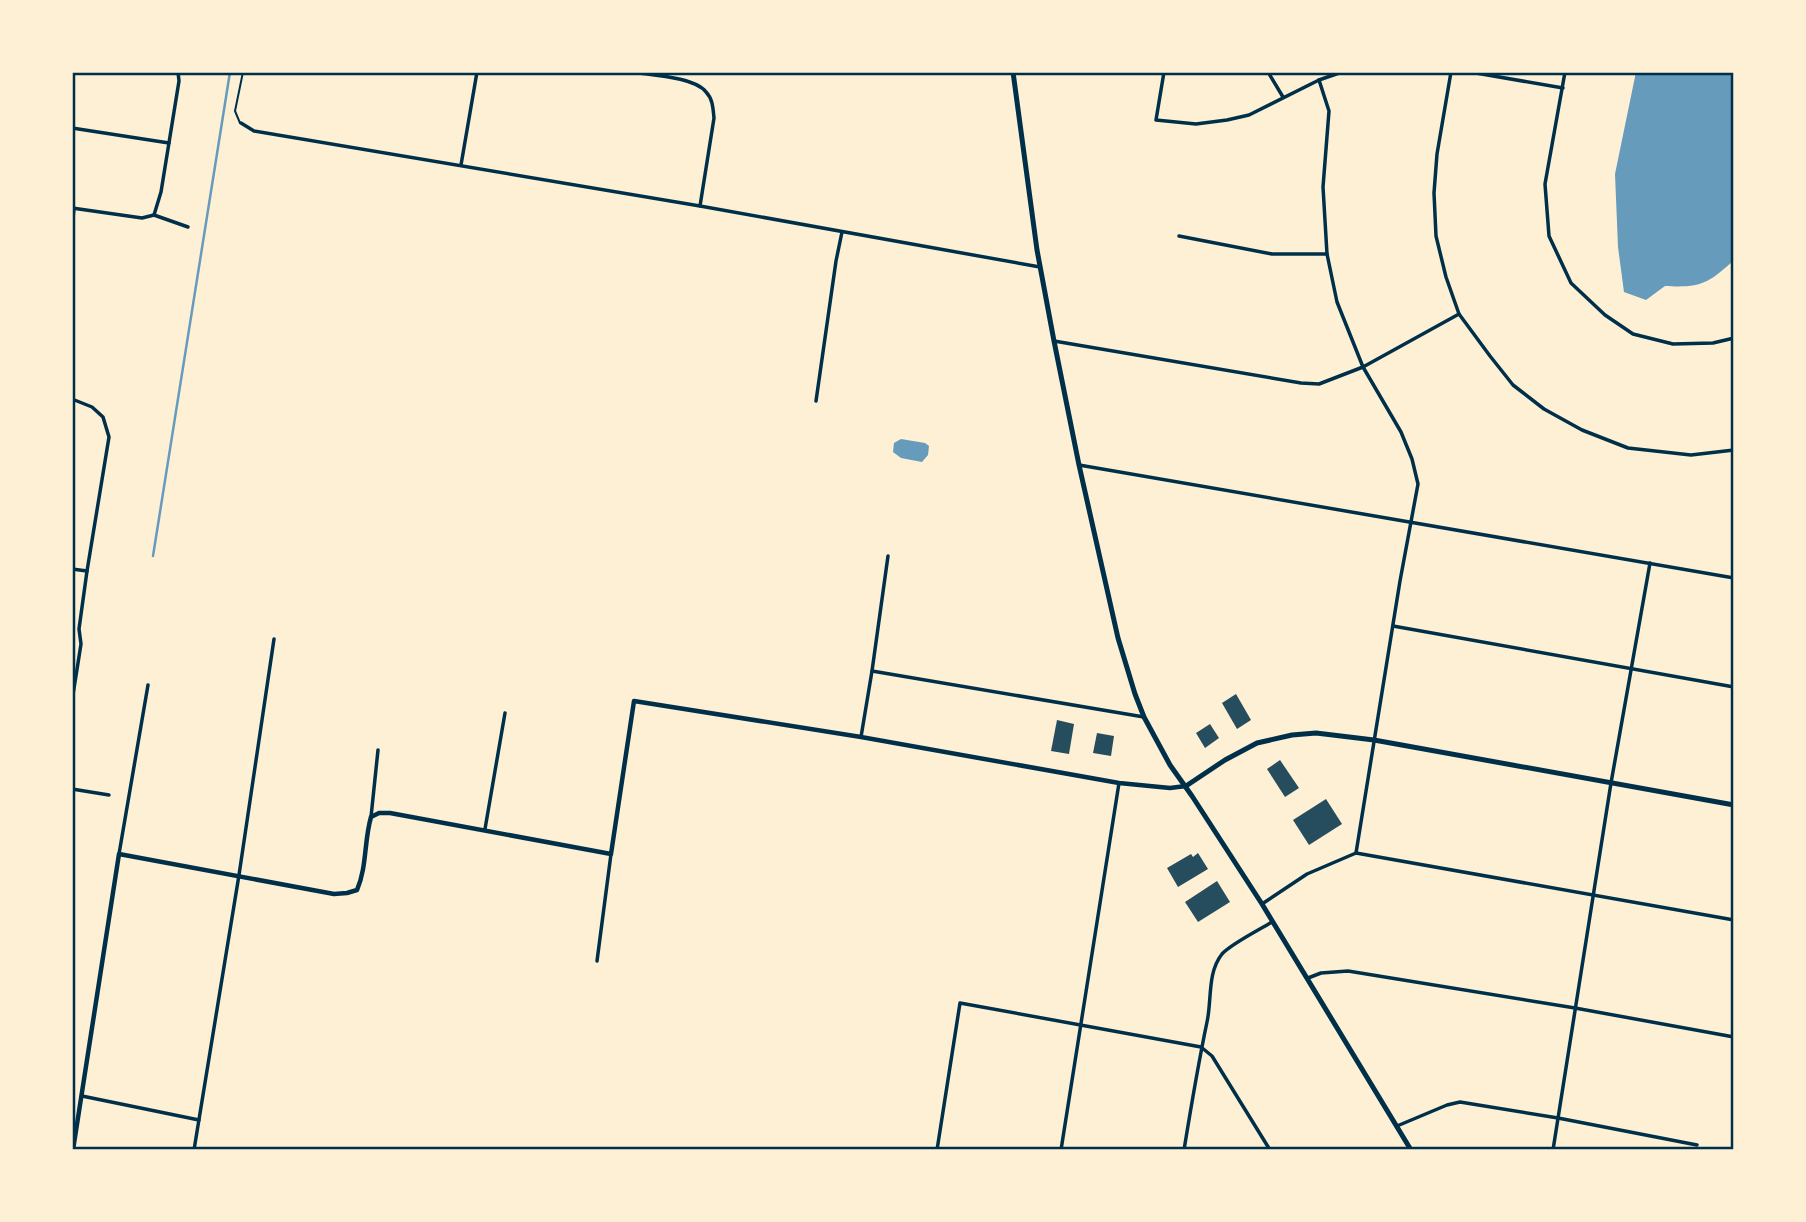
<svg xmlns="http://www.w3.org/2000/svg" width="1806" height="1222" font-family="Barlow,sans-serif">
  <rect width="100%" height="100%" fill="#fdf0d5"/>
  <g fill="#669bbc">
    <path d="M1636,72H1734V260C1708,284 1700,288 1665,286L1646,300L1624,292L1618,247L1615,174Z"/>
    <path d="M901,439L925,443L929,446L928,455L922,462L901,458L893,452L894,443Z"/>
  </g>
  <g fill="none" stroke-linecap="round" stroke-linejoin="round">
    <path stroke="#669bbc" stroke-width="2.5" d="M153,556L230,72"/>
  </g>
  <g fill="#264d5e">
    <path d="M1236,694L1251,720L1237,729L1222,703Z"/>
    <path d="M1057,720L1074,724L1069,754L1051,751Z"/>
    <path d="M1210,724L1219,738L1205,748L1196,733Z"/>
    <path d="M1097,733L1114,736L1111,756L1093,753Z"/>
    <path d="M1280,760L1299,788L1285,797L1267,769Z"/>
    <path d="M1326,799L1342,824L1309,845L1293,820Z"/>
    <path d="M1198,853L1208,869L1178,887L1167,868L1191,854L1193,857Z"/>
    <path d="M1217,881L1230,902L1198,922L1185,902Z"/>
  </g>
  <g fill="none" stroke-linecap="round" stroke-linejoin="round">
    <path stroke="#003049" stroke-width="2" d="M240,123L235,111L243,72"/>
    <g stroke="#003049" stroke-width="3.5">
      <path d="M632,72C651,75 695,77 706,92C713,99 713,109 714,118L700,206"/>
      <path d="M1164,72L1156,120L1196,124L1227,120L1249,115L1319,80L1342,72"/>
      <path d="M1268,72L1283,97"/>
      <path d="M1451,72L1437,154L1434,193L1436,236L1446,277L1459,314L1490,356L1513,385L1544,409L1582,430L1628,448L1691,455L1734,450"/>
      <path d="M1470,72L1563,88"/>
      <path d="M1565,72L1545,184L1549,236L1571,283L1605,315L1633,334L1673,344L1713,343L1734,338"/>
      <path d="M1319,80L1329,111L1323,187L1327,254L1337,302L1363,367L1401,432L1412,459L1418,484L1400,581L1356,853"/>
      <path d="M241,123L254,131L700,206L1040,267"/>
      <path d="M72,128L169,143"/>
      <path d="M461,165L477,72"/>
      <path d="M72,208L142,218L154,215L188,227"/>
      <path d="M154,215L161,192L179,81L178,72"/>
      <path d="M72,228L74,208"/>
      <path d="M1179,236L1272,254H1327"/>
      <path d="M1054,341L1301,383L1319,384L1363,367L1459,314"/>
      <path d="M72,399L92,407L103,417L109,437L87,571L79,629L81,644L72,701"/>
      <path d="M816,401L836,261L842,232"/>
      <path d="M1079,465L1734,578"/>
      <path d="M72,569L87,571"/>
      <path d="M1393,626L1734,687"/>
      <path d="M872,671L1144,717"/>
      <path d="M861,737L872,671L888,556"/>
      <path d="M72,789L109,795"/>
      <path d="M371,817L378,750"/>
      <path d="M485,829L505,713"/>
      <path d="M119,854L148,685"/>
      <path d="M1262,904L1307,874L1356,853L1734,920"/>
      <path d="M597,961L611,854"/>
      <path d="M1308,978L1321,973L1348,971L1575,1008L1734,1037"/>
      <path d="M82,1096L199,1120"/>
      <path d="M1397,1126L1447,1105L1460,1102L1558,1118L1697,1145"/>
      <path d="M194,1150L239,875L274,639"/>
      <path d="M937,1150L960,1003L1201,1047L1212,1056L1270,1150"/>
      <path d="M1061,1150L1119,783"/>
      <path d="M1184,1150C1191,1107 1198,1065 1207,1022C1212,1000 1207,973 1222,954C1231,944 1259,930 1272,922"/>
      <path d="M1553,1150L1611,783L1650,563"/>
    </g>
    <path stroke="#003049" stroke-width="4.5" d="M73,1150L119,854L334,894L347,893L357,890C367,867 364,841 371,817L379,813H390L611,854L634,701L861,737L1119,783L1170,788L1186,786"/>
    <g stroke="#003049" stroke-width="5">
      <path d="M1013,72L1037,250L1054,341L1079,465L1118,638L1135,694L1144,717L1170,765L1192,796L1262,904L1411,1150"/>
      <path d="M1186,786L1225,760L1257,743L1292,735L1316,733L1374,740L1734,805"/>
    </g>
  </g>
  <rect width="1806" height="1222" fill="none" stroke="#fdf0d5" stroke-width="147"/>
  <rect x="74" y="74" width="1658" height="1074" fill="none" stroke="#003049" stroke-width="2.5"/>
</svg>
